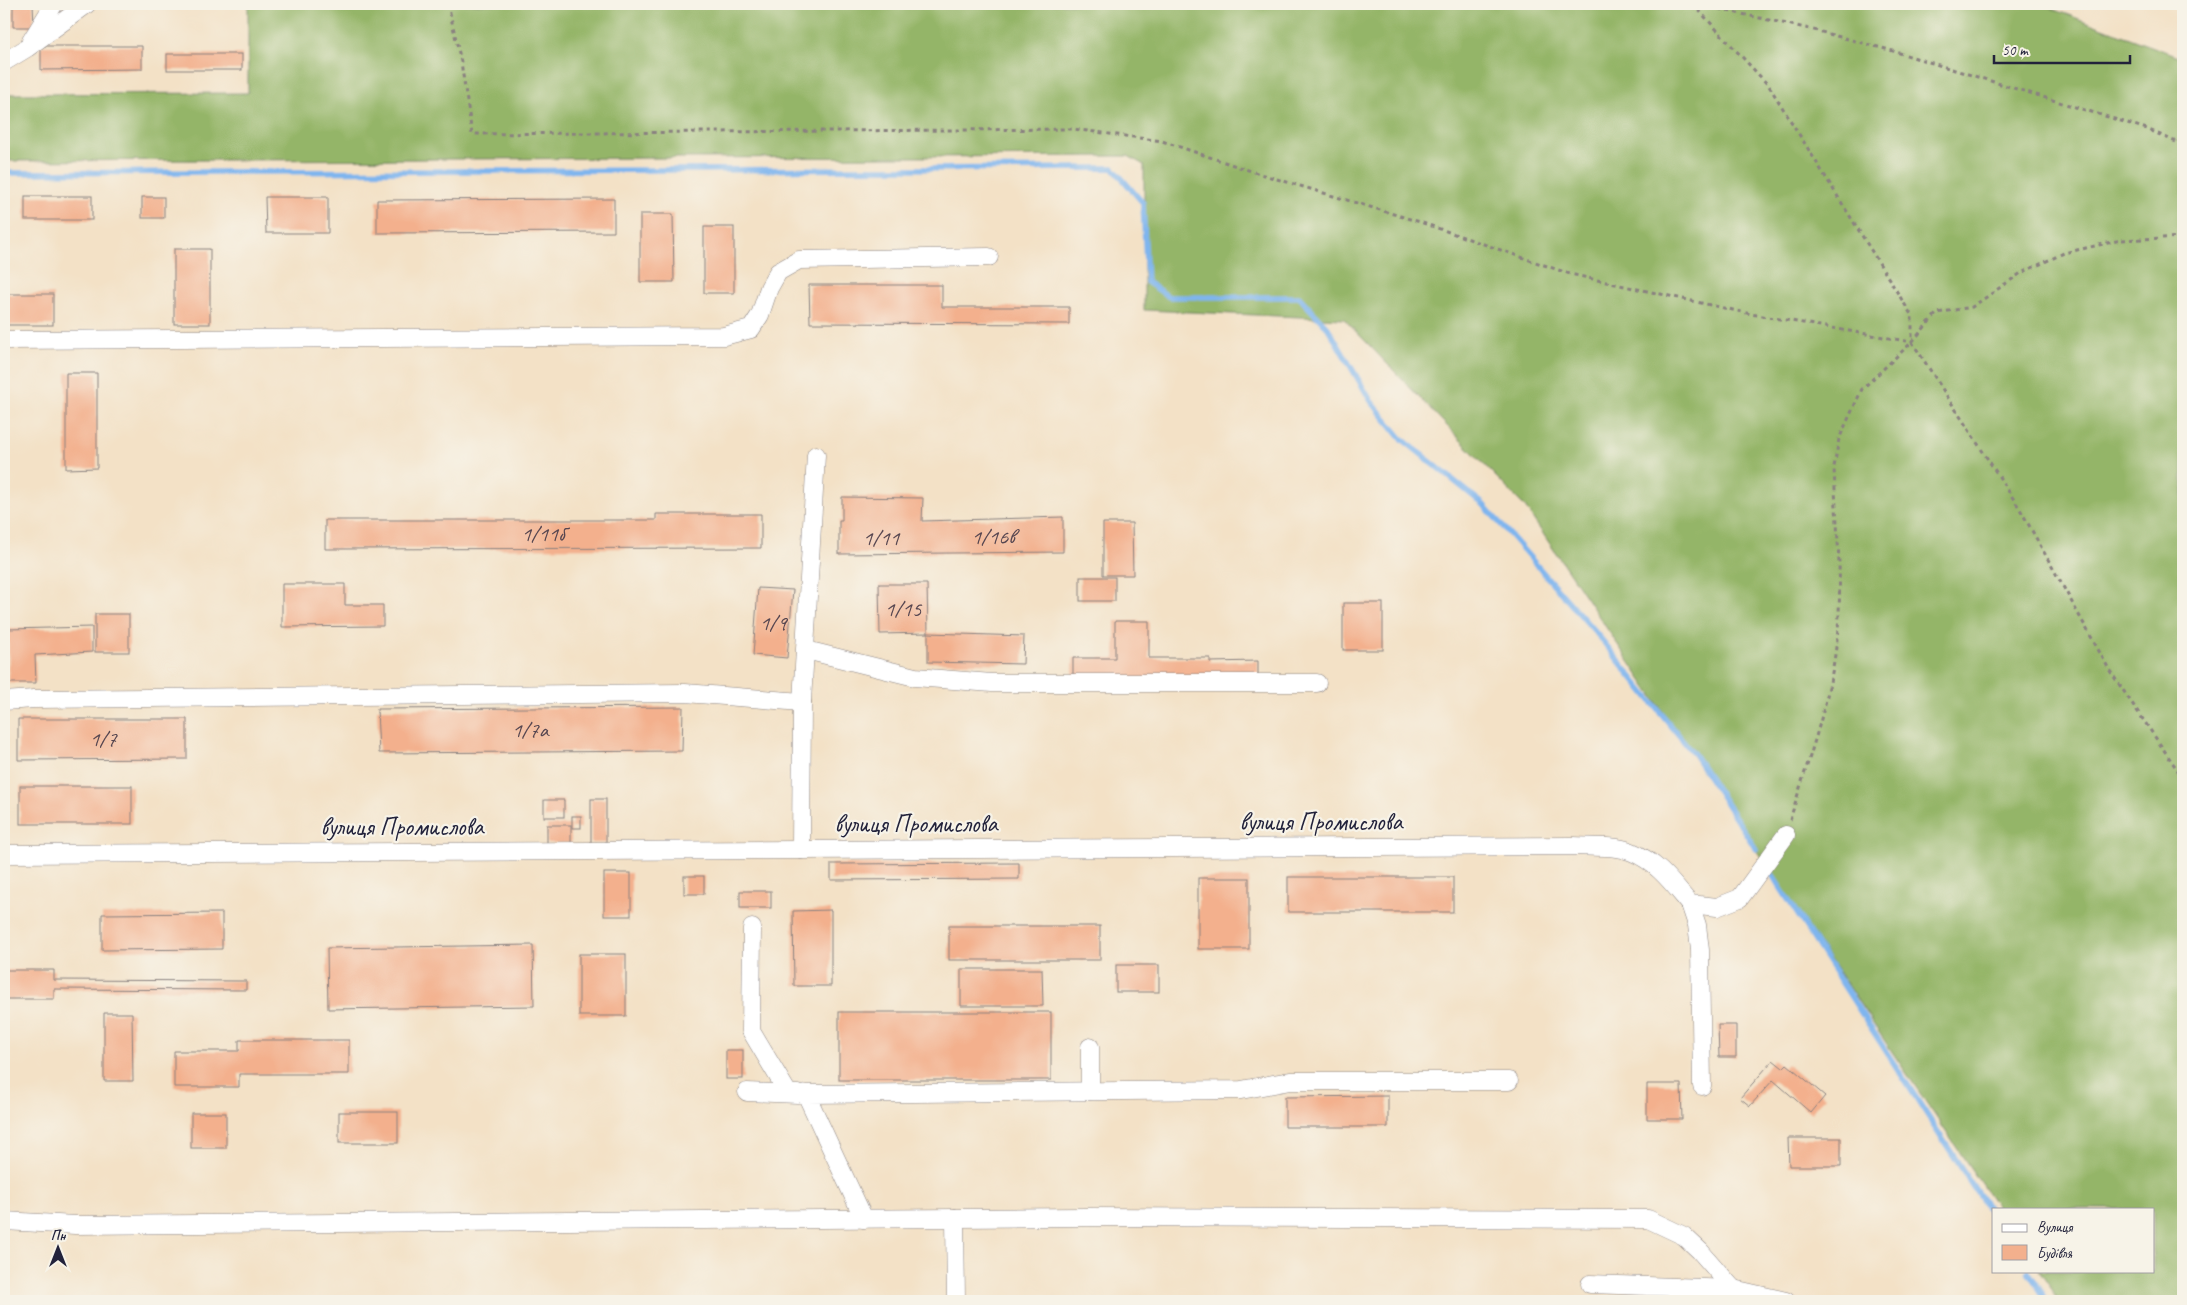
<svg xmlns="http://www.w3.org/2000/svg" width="2187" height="1305" font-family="Caveat,sans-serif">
  <rect width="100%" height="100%" fill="#f7f3e8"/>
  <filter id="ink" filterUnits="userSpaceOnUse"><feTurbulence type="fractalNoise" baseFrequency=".02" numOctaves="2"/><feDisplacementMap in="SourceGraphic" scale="10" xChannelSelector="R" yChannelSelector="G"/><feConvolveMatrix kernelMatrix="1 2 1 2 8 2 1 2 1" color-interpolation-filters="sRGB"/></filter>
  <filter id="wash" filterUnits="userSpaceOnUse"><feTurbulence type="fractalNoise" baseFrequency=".0096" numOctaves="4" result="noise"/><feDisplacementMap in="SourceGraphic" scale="20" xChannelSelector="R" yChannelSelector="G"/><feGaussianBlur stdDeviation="1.12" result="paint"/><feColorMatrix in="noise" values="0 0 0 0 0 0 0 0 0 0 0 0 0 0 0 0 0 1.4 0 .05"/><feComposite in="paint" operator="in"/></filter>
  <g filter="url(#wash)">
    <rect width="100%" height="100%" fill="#f3e1c6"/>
    <path fill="#94b568" stroke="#5b6c52" d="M248,4H2039L2183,58V1301H2060L2039,1271H2153V1209H1998L1525,507L1344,319L1144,310V165L1128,156L4,161V94L248,93Z"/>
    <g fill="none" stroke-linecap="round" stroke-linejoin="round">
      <g stroke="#7fb5ee" stroke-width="5.5">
        <path d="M4,173L1113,168L1143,203L1147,282L1169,297H1299L1328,328L1371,401L1401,438L1483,504L1597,634L1694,754L1756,849"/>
        <path d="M1769,870L1993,1217"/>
        <path d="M2028,1271L2047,1301"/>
      </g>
    </g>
    <g id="blocks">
      <g fill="#f3b08d">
        <path d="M13,4H33L34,27H13Z"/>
        <path d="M41,46H142V69L41,70Z"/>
        <rect x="167" y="54" width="75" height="16"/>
        <rect x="25" y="196" width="67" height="24"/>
        <rect x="142" y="197" width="22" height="21"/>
        <path d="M265,197H328V233H266Z"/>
        <path d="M614,199V232L377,233V200Z"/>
        <path d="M640,214H673L674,282H640Z"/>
        <rect x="704" y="227" width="30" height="66"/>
        <rect x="174" y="249" width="36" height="75"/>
        <path d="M809,285H942V307H1069V324L810,323Z"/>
        <rect x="4" y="294" width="49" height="31"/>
        <path d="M66,373H97V468L66,469Z"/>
        <path d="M842,497L923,498L922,521L1063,517V552L839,554V521H842Z"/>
        <path d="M656,514H761V548L325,549V520H656Z"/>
        <path d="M1103,523H1132L1133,575H1103Z"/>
        <rect x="1080" y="577" width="35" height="24"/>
        <path d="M282,584H345V605H383V626L282,627Z"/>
        <path d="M879,584H927L928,633L880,634Z"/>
        <path d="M758,588L793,590L787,658L753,655Z"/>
        <rect x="1343" y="603" width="40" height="47"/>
        <rect x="95" y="614" width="34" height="38"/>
        <path d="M1115,621H1149V658H1210V662L1258,661V679H1073V658H1115Z"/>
        <path d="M92,627V652L35,655L36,683H9L8,629Z"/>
        <path d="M928,633L1024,636L1023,664L928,662Z"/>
        <path d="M683,707L682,751L379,753L377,709Z"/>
        <path d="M18,719H187V759L18,760Z"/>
        <rect x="20" y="786" width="112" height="38"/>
        <rect x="591" y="799" width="15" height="44"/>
        <rect x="544" y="800" width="20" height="17"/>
        <rect x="572" y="816" width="9" height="12"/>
        <rect x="547" y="825" width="24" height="18"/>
        <path d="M1019,863V879L831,880V864Z"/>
        <rect x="604" y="873" width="27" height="43"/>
        <rect x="684" y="876" width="20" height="18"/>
        <rect x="1288" y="877" width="165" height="35"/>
        <rect x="1198" y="878" width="51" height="71"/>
        <rect x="740" y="891" width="31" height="17"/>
        <path d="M831,910V986H794L793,911Z"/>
        <path d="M222,913V949L102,950V914Z"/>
        <rect x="949" y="926" width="151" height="34"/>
        <path d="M533,945L534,1006L328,1009L327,948Z"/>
        <rect x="579" y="954" width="47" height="62"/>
        <rect x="1116" y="965" width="43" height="27"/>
        <path d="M961,969H1042L1043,1006H961Z"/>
        <path d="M4,970H54V980L246,981V990L54,989V999H4Z"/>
        <rect x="839" y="1012" width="212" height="68"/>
        <path d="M104,1013H132L133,1081H104Z"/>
        <path d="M1718,1025H1736V1057H1719Z"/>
        <path d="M239,1040H349V1074H239V1087H174V1051H239Z"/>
        <rect x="726" y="1050" width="17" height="29"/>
        <path d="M1773,1060L1783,1068L1787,1064L1825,1096L1811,1113L1773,1080L1750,1106L1740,1098Z"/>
        <path d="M1647,1084H1681L1682,1119H1647Z"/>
        <path d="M1388,1096V1127H1285V1097Z"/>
        <rect x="339" y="1112" width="59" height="31"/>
        <rect x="191" y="1113" width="35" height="35"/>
        <path d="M1788,1138H1841V1166H1789Z"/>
      </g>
    </g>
  </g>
  <g filter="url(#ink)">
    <use href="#blocks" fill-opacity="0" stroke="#8a8280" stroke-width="1"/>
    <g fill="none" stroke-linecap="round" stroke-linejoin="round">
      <defs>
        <g id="minor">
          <path d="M31,41L54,4"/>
          <path d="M4,62L27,48L87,4"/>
          <path d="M4,340L724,336L751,329L760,315L769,288L778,272L799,260L989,257"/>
          <path d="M806,650L915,677L992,683H1317"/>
          <path d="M4,701L34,699L685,693L802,702"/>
          <path d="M801,850L802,702L816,455"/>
          <path d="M4,854L1573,846C1591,847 1615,845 1632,852C1657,862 1673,884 1690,904L1717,907L1740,898L1786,835"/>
          <path d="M1690,904L1697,925L1700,950L1702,1086"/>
          <path d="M752,928L751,1031L788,1093"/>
          <path d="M1090,1091V1047"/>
          <path d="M747,1092L798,1094"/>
          <path d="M955,1218L956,1301"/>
          <path d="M864,1219L806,1094L1241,1090L1290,1081H1509"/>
          <path d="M4,1221L75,1225L1087,1217L1648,1219L1684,1236L1700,1251L1733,1289L1727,1301"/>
          <path d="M1590,1284L1733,1289L1786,1301"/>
        </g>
      </defs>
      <use href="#minor" stroke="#8a8280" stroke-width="19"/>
      <g stroke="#8a8280" stroke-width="3" stroke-dasharray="4 4" stroke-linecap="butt">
        <path d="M448,4L461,62L472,134L1073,129L1162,141L1257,173L1420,222L1570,274L1751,314L1912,342"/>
        <path d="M1693,4L1769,86L1912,316V342L2020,509L2110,671L2183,778"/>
        <path d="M1696,4L1810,29L1893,51L2147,129L2183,145"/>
        <path d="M1790,820C1807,763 1829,705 1836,647C1844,590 1836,525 1834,467L1839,439L1862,389L1912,342L1937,313L1972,307L2021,273L2064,253L2121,240L2183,237"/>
      </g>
      <use href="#minor" stroke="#fff" stroke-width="18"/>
    </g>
  </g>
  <g text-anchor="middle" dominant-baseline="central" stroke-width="4.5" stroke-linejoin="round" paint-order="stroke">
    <g font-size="22" fill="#564650">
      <text x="543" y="534">1/11б</text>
      <text x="993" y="537">1/16в</text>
      <text x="881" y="538">1/11</text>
      <text x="903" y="609">1/15</text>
      <text x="773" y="623">1/9</text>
      <text x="530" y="730">1/7а</text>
      <text x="103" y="739">1/7</text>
    </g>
    <g font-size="25" fill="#22223b" stroke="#f7f3e8">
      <text x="1321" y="822">вулиця Промислова</text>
      <text x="916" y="824">вулиця Промислова</text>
      <text x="402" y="827">вулиця Промислова</text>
    </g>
  </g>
  <rect width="2187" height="1305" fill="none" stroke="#f7f3e8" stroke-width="20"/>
  <rect x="1992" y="1208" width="162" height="65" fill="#f7f3e8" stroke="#a29fa3"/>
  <rect x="2002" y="1224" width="25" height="8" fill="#ffffff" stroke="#a29fa3"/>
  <text x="2037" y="1232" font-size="15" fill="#22223b">Вулиця</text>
  <rect x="2002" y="1245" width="25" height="15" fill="#f3b08d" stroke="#a29fa3"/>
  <text x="2037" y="1258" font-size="15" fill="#22223b">Будівля</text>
  <g transform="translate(58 1248)" stroke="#f7f3e8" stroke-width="4" paint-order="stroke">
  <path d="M0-4L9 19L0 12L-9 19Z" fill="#22223b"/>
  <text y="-8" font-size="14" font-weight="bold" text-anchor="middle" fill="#22223b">Пн</text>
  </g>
  <path d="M1994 55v8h136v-8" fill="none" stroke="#22223b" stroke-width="2.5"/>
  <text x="2002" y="55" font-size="15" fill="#22223b" stroke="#f7f3e8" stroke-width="4" paint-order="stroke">50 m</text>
</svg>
